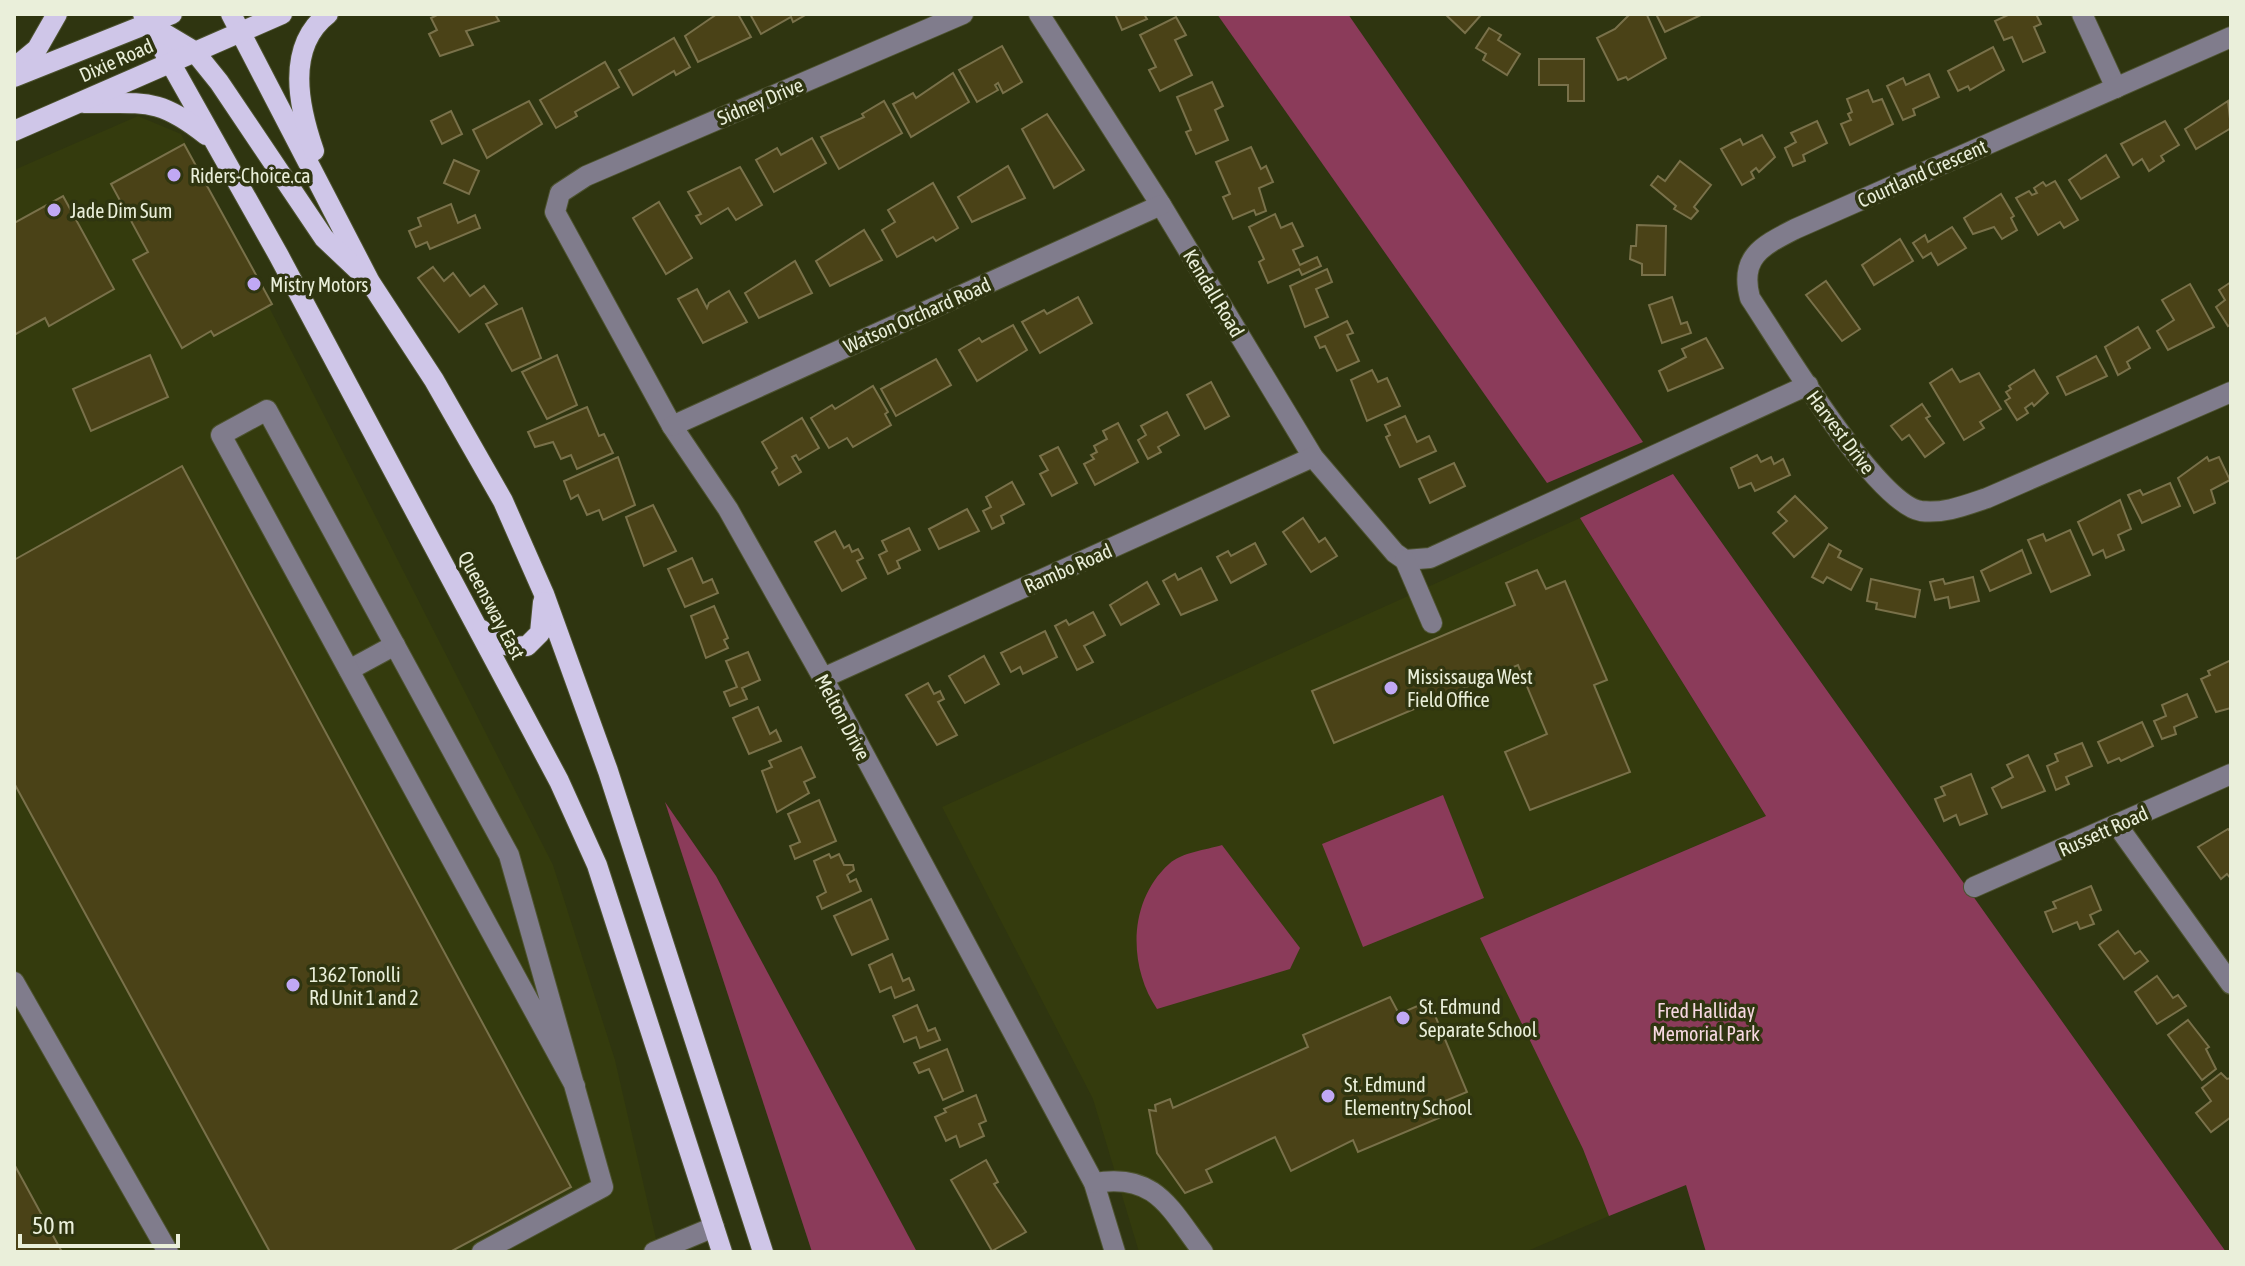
<svg xmlns="http://www.w3.org/2000/svg" width="2245" height="1266" font-family="'Asap Condensed',sans-serif">
  <rect width="100%" height="100%" fill="#2f3510"/>
  <g fill="#343b0d">
    <path d="M138,116L181,134L553,865L615,1060L659,1252H14V170Z"/>
    <path d="M1580,518L1766,816L1481,938L1583,1149L1609,1216L1525,1252H1139L1093,1099L942,807Z"/>
  </g>
  <g fill="#8b3b5a">
    <path d="M1217,14H1348L1643,442L1547,483Z"/>
    <path d="M1673,474L2226,1252H1706L1686,1185L1609,1216L1583,1149L1480,938L1766,816L1580,518Z"/>
    <path d="M1443,795L1484,898L1363,947L1322,844Z"/>
    <path d="M665,802L716,876L917,1252H812Z"/>
    <path d="M1222,845L1300,948L1290,969L1157,1009C1128,966 1128,901 1169,864C1182,852 1206,850 1222,845Z"/>
  </g>
  <g fill="#4a4217" stroke="#79714a" stroke-width="2">
    <path d="M439,14H495L499,21L466,31L473,45L440,56L429,34L437,30L431,18Z"/>
    <path d="M717,14H738L751,37L698,62L685,36Z"/>
    <path d="M750,14H807L793,22L791,17L761,34Z"/>
    <path d="M1115,14H1144L1147,19L1122,30Z"/>
    <path d="M1445,14H1480L1481,15L1465,33Z"/>
    <path d="M1643,14L1647,15L1666,58L1628,80L1626,77L1618,80L1597,38L1615,29L1629,15Z"/>
    <path d="M1656,14H1703L1665,32Z"/>
    <path d="M2010,14H2036L2041,24L2034,27L2045,52L2023,62L2012,37L2004,40L1995,21Z"/>
    <path d="M1176,17L1186,35L1175,40L1192,75L1160,91L1149,70L1156,67L1140,35Z"/>
    <path d="M1489,28L1501,35L1498,40L1520,54L1507,75L1483,60L1486,54L1476,48Z"/>
    <path d="M674,38L690,67L676,75L674,71L633,95L619,70Z"/>
    <path d="M1002,46L1022,82L1003,93L998,83L995,85L998,90L977,102L959,70Z"/>
    <path d="M1993,47L2004,70L1970,90L1968,86L1958,91L1948,71Z"/>
    <path d="M1539,59H1584V101H1568V85H1539Z"/>
    <path d="M605,62L619,87L575,112L577,116L556,128L540,100Z"/>
    <path d="M953,73L969,102L911,137L893,104L913,93L916,98Z"/>
    <path d="M1929,74L1939,97L1913,109L1915,115L1903,120L1887,86L1903,78L1906,85Z"/>
    <path d="M1212,82L1223,106L1215,110L1228,140L1196,154L1186,132L1191,130L1177,97Z"/>
    <path d="M1868,90L1873,102L1882,99L1893,124L1850,145L1841,124L1851,120L1848,114L1852,112L1847,99Z"/>
    <path d="M529,101L542,124L487,158L473,130Z"/>
    <path d="M884,101L902,133L839,169L821,137L864,117L862,114Z"/>
    <path d="M2228,101L2231,128L2196,149L2185,129Z"/>
    <path d="M451,111L462,134L442,144L431,121Z"/>
    <path d="M1047,114L1084,170L1054,188L1022,129Z"/>
    <path d="M1817,121L1827,143L1803,155L1805,161L1793,166L1785,148L1796,142L1791,133Z"/>
    <path d="M2165,121L2179,145L2161,156L2164,161L2149,171L2142,159L2133,165L2121,144Z"/>
    <path d="M1762,135L1775,157L1759,172L1756,168L1751,172L1754,178L1742,185L1721,149L1740,139L1743,145Z"/>
    <path d="M812,138L826,163L774,192L756,160L777,148L781,155Z"/>
    <path d="M184,144L272,304L214,336L211,331L182,348L133,260L148,252L111,184Z"/>
    <path d="M1251,147L1261,169L1266,166L1273,182L1259,188L1266,211L1256,215L1254,210L1233,219L1223,197L1230,194L1216,162Z"/>
    <path d="M2106,155L2119,177L2081,199L2069,180Z"/>
    <path d="M454,160L479,171L469,194L444,183Z"/>
    <path d="M1680,161L1711,185L1694,207L1698,211L1691,219L1674,209L1676,206L1651,185L1658,176L1665,181Z"/>
    <path d="M1008,166L1025,198L972,222L958,197Z"/>
    <path d="M740,167L762,205L736,220L728,208L701,224L696,216L701,214L688,192Z"/>
    <path d="M2055,181L2078,220L2064,228L2060,222L2038,235L2016,198L2029,191L2032,195L2037,193L2034,188L2043,182L2046,186Z"/>
    <path d="M933,183L958,228L936,241L933,237L897,257L882,230L895,222L888,210Z"/>
    <path d="M2001,194L2014,216L2011,218L2017,230L2002,239L1994,227L1973,234L1964,218Z"/>
    <path d="M63,196L114,289L49,326L45,318L14,335V223Z"/>
    <path d="M659,202L692,258L666,274L633,218Z"/>
    <path d="M451,204L458,223L475,215L480,228L430,249L427,242L416,247L409,231L421,226L418,218Z"/>
    <path d="M1275,214L1281,228L1292,223L1303,246L1293,250L1300,265L1317,257L1321,266L1302,275L1299,269L1268,283L1259,262L1264,259L1249,227Z"/>
    <path d="M1637,225L1666,226L1665,275H1642V264L1630,259L1631,246H1636Z"/>
    <path d="M1952,227L1966,248L1938,265L1931,253L1923,258L1913,243L1925,235L1928,242Z"/>
    <path d="M864,230L882,260L830,286L816,261Z"/>
    <path d="M1900,239L1913,261L1874,285L1862,265Z"/>
    <path d="M795,261L812,293L759,318L745,293Z"/>
    <path d="M433,267L444,281L453,273L470,296L484,286L497,304L459,332L418,278Z"/>
    <path d="M1327,269L1332,282L1316,289L1328,317L1305,327L1290,286Z"/>
    <path d="M1826,281L1860,329L1842,341L1806,295Z"/>
    <path d="M2231,282V324L2228,326L2216,307L2225,300L2219,290Z"/>
    <path d="M2190,284L2214,327L2168,350L2157,331L2174,320L2162,300Z"/>
    <path d="M697,289L707,308L709,303L729,291L747,322L703,343L678,299Z"/>
    <path d="M1078,297L1092,323L1040,353L1022,322L1044,310L1047,314Z"/>
    <path d="M1672,297L1681,324L1687,322L1691,333L1662,343L1649,305Z"/>
    <path d="M522,308L541,358L512,371L486,324Z"/>
    <path d="M1347,321L1353,333L1347,335L1359,361L1337,371L1325,346L1320,348L1315,337Z"/>
    <path d="M1013,325L1027,350L977,381L959,350L979,338L982,342Z"/>
    <path d="M2138,327L2150,348L2127,362L2130,368L2118,375L2105,347Z"/>
    <path d="M1706,338L1723,368L1668,391L1659,371L1686,357L1682,349Z"/>
    <path d="M150,355L168,397L91,431L73,389Z"/>
    <path d="M557,355L577,405L547,419L522,372Z"/>
    <path d="M2096,356L2107,376L2066,395L2057,377Z"/>
    <path d="M936,359L951,385L896,416L881,389Z"/>
    <path d="M1952,369L1960,382L1979,373L2001,409L1980,422L1984,428L1964,440L1930,383Z"/>
    <path d="M1372,370L1378,382L1387,378L1400,406L1367,421L1351,380Z"/>
    <path d="M2034,370L2048,393L2034,406L2032,403L2025,408L2028,413L2017,420L2005,401L2010,398L2006,392L2011,389L2009,386Z"/>
    <path d="M1211,382L1229,416L1205,429L1187,395Z"/>
    <path d="M873,386L888,412L885,414L891,425L853,447L847,438L829,448L811,418L832,405L835,409Z"/>
    <path d="M1922,404L1930,416L1926,418L1944,443L1925,457L1909,435L1902,440L1891,426Z"/>
    <path d="M587,407L599,436L604,434L613,453L577,469L571,455L561,459L553,442L535,447L528,432Z"/>
    <path d="M1167,412L1179,435L1158,447L1161,452L1148,459L1138,440L1146,435L1141,426Z"/>
    <path d="M1405,416L1417,442L1429,436L1436,451L1400,467L1386,437L1390,435L1385,425Z"/>
    <path d="M802,418L819,448L799,460L796,455L792,457L801,472L779,485L772,472L777,468L762,442Z"/>
    <path d="M1118,423L1138,462L1095,485L1084,464L1094,459L1091,455L1097,452L1094,446L1107,439L1103,431Z"/>
    <path d="M1058,447L1077,483L1052,496L1040,474L1048,470L1040,456Z"/>
    <path d="M1757,455L1761,462L1771,457L1774,464L1783,459L1790,475L1755,491L1751,483L1739,488L1731,468Z"/>
    <path d="M618,457L635,505L603,520L599,510L587,515L578,495L571,499L564,481Z"/>
    <path d="M2207,457L2209,461L2219,457L2230,480L2211,490L2215,503L2194,513L2178,478Z"/>
    <path d="M1454,463L1465,486L1430,503L1419,479Z"/>
    <path d="M182,466L571,1187L450,1252H270L14,783V560Z"/>
    <path d="M1012,482L1024,504L1001,516L1004,523L992,529L983,511L991,507L986,497Z"/>
    <path d="M2170,483L2180,506L2142,523L2128,495L2140,490L2143,495Z"/>
    <path d="M1795,496L1827,528L1794,557L1773,533L1787,521L1778,512Z"/>
    <path d="M2120,500L2131,529L2118,535L2124,550L2106,558L2103,550L2093,555L2078,522Z"/>
    <path d="M653,505L676,551L644,566L626,517Z"/>
    <path d="M967,509L979,531L939,549L929,529Z"/>
    <path d="M1303,518L1319,542L1325,538L1337,556L1311,572L1283,532Z"/>
    <path d="M909,528L920,550L897,561L900,568L888,574L879,555L887,551L882,541Z"/>
    <path d="M2070,530L2090,575L2051,592L2028,540L2043,534L2046,541Z"/>
    <path d="M835,531L844,548L849,545L852,552L858,549L863,558L857,561L866,578L842,591L815,542Z"/>
    <path d="M1255,543L1266,564L1231,583L1217,557L1228,551L1231,556Z"/>
    <path d="M1829,544L1841,551L1838,557L1862,569L1851,590L1827,577L1823,583L1812,577Z"/>
    <path d="M2022,550L2031,573L1990,591L1981,571Z"/>
    <path d="M692,558L703,583L712,579L718,593L685,607L668,569Z"/>
    <path d="M1201,568L1217,600L1181,615L1163,581L1175,574L1178,580Z"/>
    <path d="M1537,570L1546,589L1565,581L1607,680L1594,685L1630,772L1530,810L1505,752L1547,734L1518,665L1334,743L1312,691L1515,605L1506,583Z"/>
    <path d="M1973,577L1979,601L1950,608L1948,597L1935,600L1930,582L1943,579L1945,584Z"/>
    <path d="M1871,579L1920,590L1915,617L1876,609L1877,603L1867,601Z"/>
    <path d="M1147,582L1159,604L1121,625L1110,605Z"/>
    <path d="M714,606L728,638L724,640L728,648L706,658L691,616Z"/>
    <path d="M1093,612L1105,635L1084,646L1093,662L1077,670L1055,626L1066,620L1069,625Z"/>
    <path d="M1045,631L1057,657L1023,674L1020,667L1011,672L1001,653Z"/>
    <path d="M748,652L760,680L742,688L747,699L730,706L724,692L737,687L726,661Z"/>
    <path d="M984,656L999,684L965,703L949,676Z"/>
    <path d="M2231,660V708L2216,712L2201,679L2210,675L2208,671Z"/>
    <path d="M928,683L934,694L940,691L944,699L938,702L957,735L937,745L906,695Z"/>
    <path d="M2187,694L2197,717L2174,727L2176,734L2162,739L2154,721L2166,716L2162,705Z"/>
    <path d="M758,707L770,734L776,730L781,741L749,754L733,718Z"/>
    <path d="M2142,722L2153,746L2121,761L2119,758L2108,763L2098,742Z"/>
    <path d="M2082,743L2092,766L2066,777L2069,784L2056,790L2047,766L2058,761L2055,754Z"/>
    <path d="M801,747L815,777L804,782L809,793L777,812L762,771L772,767L769,761Z"/>
    <path d="M2028,755L2045,791L2002,808L1992,788L2013,777L2007,765Z"/>
    <path d="M1971,774L1987,814L1960,825L1956,815L1944,821L1935,799L1945,795L1941,787Z"/>
    <path d="M819,800L836,841L795,859L790,846L800,842L788,814Z"/>
    <path d="M2228,829L2231,832V879L2227,874L2221,879L2198,847Z"/>
    <path d="M829,854L831,858L839,854L844,865H853L854,870L847,875L850,882L856,879L861,891L822,909L817,897L826,892L814,861Z"/>
    <path d="M2091,886L2101,910L2090,915L2094,924L2080,929L2077,922L2053,932L2045,912L2056,908L2053,902Z"/>
    <path d="M871,899L888,939L852,955L834,916Z"/>
    <path d="M2118,931L2135,954L2140,951L2148,961L2124,979L2099,945Z"/>
    <path d="M892,954L903,981L909,978L914,990L895,998L891,987L880,992L869,965Z"/>
    <path d="M2157,976L2173,998L2178,995L2186,1006L2157,1024L2135,992Z"/>
    <path d="M1390,997L1399,1014L1429,1001L1467,1092L1440,1103L1446,1115L1358,1152L1353,1140L1291,1171L1275,1137L1206,1170L1212,1182L1185,1193L1157,1153L1149,1110L1156,1111L1155,1105L1170,1099L1173,1108L1308,1047L1303,1035Z"/>
    <path d="M917,1005L928,1031L935,1028L940,1040L920,1048L916,1037L904,1042L893,1016Z"/>
    <path d="M2188,1020L2209,1047L2206,1049L2216,1069L2202,1080L2168,1035Z"/>
    <path d="M947,1049L963,1091L943,1100L929,1069L919,1073L914,1063Z"/>
    <path d="M2221,1073L2227,1079L2231,1078V1117L2211,1132L2196,1113L2211,1101L2202,1088Z"/>
    <path d="M976,1095L986,1121L979,1124L984,1136L960,1147L956,1136L946,1141L935,1117L946,1112L944,1109Z"/>
    <path d="M986,1160L998,1182L994,1184L1026,1232L992,1251L951,1180Z"/>
    <path d="M14,1164L62,1252H14Z"/>
  </g>
  <g fill="none" stroke-linecap="round" stroke-linejoin="round">
    <defs>
      <g id="minor">
        <path d="M963,14L586,176L560,193L555,212L672,426L728,509L823,678L1094,1183L1115,1252"/>
        <path d="M1039,14L1161,205L1313,457L1395,553L1405,560L1430,558L1808,385"/>
        <path d="M2082,14L2116,88"/>
        <path d="M2231,37L1795,229C1762,246 1739,257 1750,298C1778,340 1876,504 1921,511C1944,514 1966,505 1987,498L2231,392"/>
        <path d="M672,426L1161,205"/>
        <path d="M1405,560L1432,623"/>
        <path d="M349,670L395,645"/>
        <path d="M823,678L1313,457"/>
        <path d="M2117,825L2231,984"/>
        <path d="M1974,887L2231,774"/>
        <path d="M14,982L168,1252"/>
        <path d="M1094,1183C1156,1172 1170,1209 1203,1252"/>
        <path d="M482,1252L603,1187L509,855L267,410L221,435L575,1086"/>
        <path d="M654,1252L714,1227"/>
      </g>
      <g id="major">
        <path d="M143,14L279,256L559,781L597,865L722,1252"/>
        <path d="M231,14L370,282L434,380L503,501L544,594L608,771L763,1252"/>
        <path d="M152,26L194,51L219,82L324,238L361,273"/>
        <path d="M14,68L37,49L57,14"/>
        <path d="M14,77L172,14"/>
        <path d="M84,103C143,104 157,96 206,135"/>
        <path d="M14,131L282,14"/>
        <path d="M314,151C299,108 285,47 328,14"/>
        <path d="M482,630C497,644 506,648 527,646L540,633L543,602"/>
      </g>
    </defs>
    <use href="#minor" stroke="#4d5330" stroke-width="22"/>
    <use href="#major" stroke="#4d5330" stroke-width="22"/>
    <use href="#minor" stroke="#807c8c" stroke-width="20"/>
    <use href="#major" stroke="#cfc6e8" stroke-width="20"/>
  </g>
  <g fill="#c0a8f4" stroke="#2f3510" stroke-width="3">
    <circle cx="174" cy="175" r="8"/>
    <circle cx="54" cy="210" r="8"/>
    <circle cx="254" cy="284" r="8"/>
    <circle cx="1391" cy="688" r="8"/>
    <circle cx="293" cy="985" r="8"/>
    <circle cx="1403" cy="1018" r="8"/>
    <circle cx="1328" cy="1096" r="8"/>
  </g>
  <g text-anchor="middle" dominant-baseline="central" stroke-width="7" stroke-linejoin="round" paint-order="stroke">
    <g font-size="20" fill="#eaefda" stroke="#2f3510">
      <text transform="translate(116 60) rotate(-24)">Dixie Road</text>
      <text transform="translate(760 101) rotate(-23)">Sidney Drive</text>
      <text transform="translate(1922 173) rotate(-24)">Courtland Crescent</text>
      <text transform="translate(1214 293) rotate(59)">Kendall Road</text>
      <text transform="translate(917 315) rotate(-24)">Watson Orchard Road</text>
      <text transform="translate(1841 432) rotate(53)">Harvest Drive</text>
      <text transform="translate(1068 568) rotate(-24)">Rambo Road</text>
      <text transform="translate(492 605) rotate(62)">Queensway East</text>
      <text transform="translate(843 717) rotate(62)">Melton Drive</text>
      <text transform="translate(2103 831) rotate(-24)">Russett Road</text>
    </g>
    <g font-size="20" fill="#eaefda" stroke="#2f3510" text-anchor="start">
      <text x="190" y="175">Riders-Choice.ca</text>
      <text x="70" y="210">Jade Dim Sum</text>
      <text x="270" y="284">Mistry Motors</text>
      <text x="1407" y="676">Mississauga West<tspan x="1407" dy="23">Field Office</tspan></text>
      <text x="309" y="974">1362 Tonolli<tspan x="309" dy="23">Rd Unit 1 and 2</tspan></text>
      <text x="1419" y="1006">St. Edmund<tspan x="1419" dy="23">Separate School</tspan></text>
      <text x="1344" y="1084">St. Edmund<tspan x="1344" dy="23">Elementry School</tspan></text>
    </g>
    <g font-size="20" fill="#f7d8e1" stroke="#2f3510">
      <text x="1706" y="1010">Fred Halliday<tspan x="1706" dy="23">Memorial Park</tspan></text>
    </g>
  </g>
  <rect width="2245" height="1266" fill="none" stroke="#eaefda" stroke-width="32"/>
  <path d="M20 1234v12h158v-12" fill="none" stroke="#eaefda" stroke-width="4"/>
  <text x="32" y="1234" font-size="24" fill="#eaefda" stroke="#2f3510" stroke-width="6" paint-order="stroke">50 m</text>
</svg>
